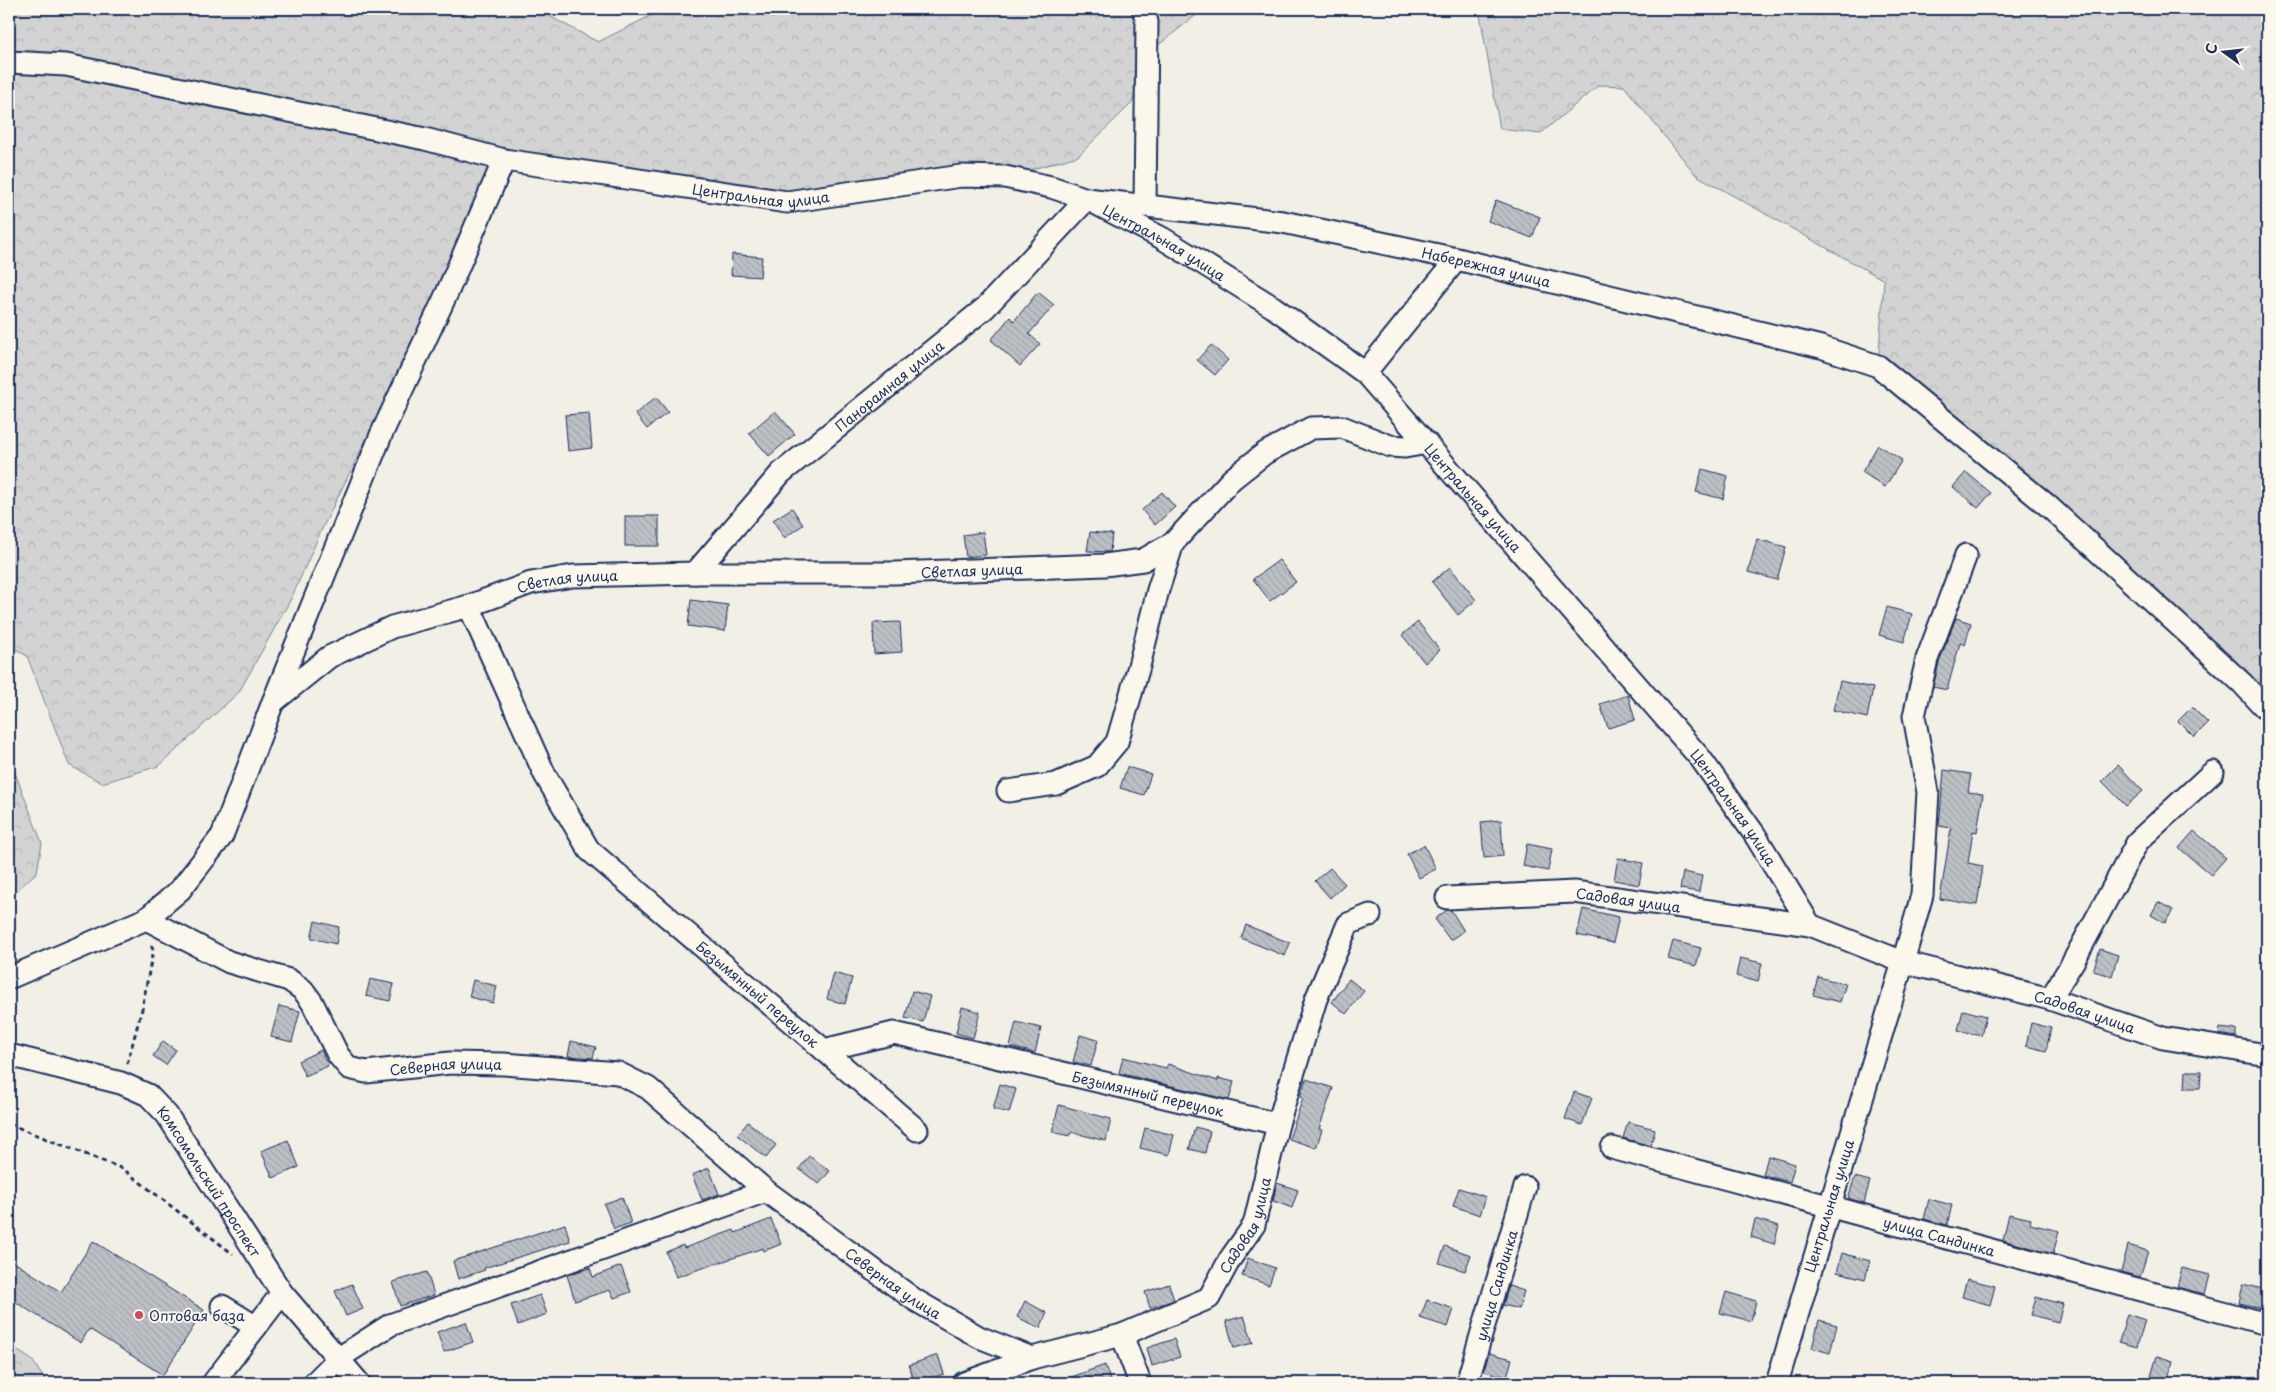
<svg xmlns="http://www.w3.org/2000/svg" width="2276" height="1392" font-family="'Playpen Sans',sans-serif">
  <defs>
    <pattern id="forest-crowns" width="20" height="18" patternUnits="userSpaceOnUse" patternTransform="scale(1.25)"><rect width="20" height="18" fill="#d2d3d2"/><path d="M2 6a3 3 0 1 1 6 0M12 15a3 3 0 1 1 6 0" fill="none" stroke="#b4b5b7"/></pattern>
    <pattern id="building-back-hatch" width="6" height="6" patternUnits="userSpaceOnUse" patternTransform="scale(1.25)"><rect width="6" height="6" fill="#bdc0c4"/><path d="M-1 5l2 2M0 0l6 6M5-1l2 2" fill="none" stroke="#a2a5ab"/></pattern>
  </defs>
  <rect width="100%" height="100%" fill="#f2efe6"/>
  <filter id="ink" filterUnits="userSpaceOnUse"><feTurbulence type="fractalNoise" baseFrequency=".02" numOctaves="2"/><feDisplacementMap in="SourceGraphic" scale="10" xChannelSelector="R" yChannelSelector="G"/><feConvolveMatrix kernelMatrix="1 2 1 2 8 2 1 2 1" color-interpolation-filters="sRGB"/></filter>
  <g filter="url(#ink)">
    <g fill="url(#forest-crowns)" stroke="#768198">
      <path d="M9,9H536L598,42L658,12V9H1204L1147,54L1132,103L1078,156L1005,177L787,202L504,160L321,531L292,597L239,692L159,766L102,783L69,765L27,656L9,645Z"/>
      <path d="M1479,9H2267V710L1878,366L1884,280L1696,175L1624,86L1599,85L1540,134L1500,129Z"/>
      <path d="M9,757L42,843L37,872L12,895H9Z"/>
      <path d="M9,1345L32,1360L47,1383H9Z"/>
    </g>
    <g fill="url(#building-back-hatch)" stroke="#1b2f5e">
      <path d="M1496,200L1540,217L1532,238L1488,221Z"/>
      <path d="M732,254L762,257L760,277L731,275Z"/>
      <path d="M1038,292L1054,305L1029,334L1040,344L1020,366L991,340L1010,317L1014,321Z"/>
      <path d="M1211,345L1228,360L1215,375L1197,360Z"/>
      <path d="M656,397L668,412L647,429L635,414Z"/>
      <path d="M775,411L795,434L769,456L749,433Z"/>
      <path d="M589,413L592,448L568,451L565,415Z"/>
      <path d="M1878,445L1902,460L1885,487L1862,472Z"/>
      <path d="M1702,469L1728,476L1723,499L1696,492Z"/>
      <path d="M1966,472L1991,493L1978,508L1953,487Z"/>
      <path d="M1162,492L1175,507L1155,525L1142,510Z"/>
      <path d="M792,508L803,525L784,538L773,520Z"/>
      <rect x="625" y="516" width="34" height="30"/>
      <path d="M983,532L986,555L966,557L963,535Z"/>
      <path d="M1090,532L1112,534L1110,552L1087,551Z"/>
      <path d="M1757,539L1786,547L1777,580L1748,572Z"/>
      <path d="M1279,560L1296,582L1270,601L1253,579Z"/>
      <path d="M1450,567L1476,600L1458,615L1432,582Z"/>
      <path d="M691,600L728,605L725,631L688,626Z"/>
      <path d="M1887,607L1912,614L1904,642L1879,635Z"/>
      <path d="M1956,618L1971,623L1965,645L1960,643L1947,690L1933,687L1940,659Z"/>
      <path d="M900,622L902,652L874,654L873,623Z"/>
      <path d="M1418,622L1440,650L1425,663L1402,635Z"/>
      <path d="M1840,681L1873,688L1867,718L1833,710Z"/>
      <path d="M1628,695L1635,720L1608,728L1600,704Z"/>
      <path d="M2192,707L2208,723L2194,737L2178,721Z"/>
      <path d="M2118,765L2143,791L2126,806L2102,781Z"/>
      <path d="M1127,767L1151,774L1144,795L1120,788Z"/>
      <path d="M1944,770L1971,774L1968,792L1983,794L1977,832L1973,831L1968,863L1983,866L1977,905L1940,899L1951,828L1939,826Z"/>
      <path d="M1501,820L1503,856L1484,858L1481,822Z"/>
      <path d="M2194,831L2226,858L2211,875L2179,848Z"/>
      <path d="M1527,844L1552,849L1548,871L1523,866Z"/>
      <path d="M1424,845L1436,869L1419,878L1407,854Z"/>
      <path d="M1618,858L1643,863L1639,885L1614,880Z"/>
      <path d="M1330,868L1345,884L1330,898L1315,881Z"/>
      <path d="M1683,872L1702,876L1699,892L1680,889Z"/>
      <path d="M2158,902L2173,910L2165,923L2151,915Z"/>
      <path d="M1583,909L1619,917L1613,943L1577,935Z"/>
      <path d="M1447,910H1451L1464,931L1450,940L1435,919Z"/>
      <path d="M315,921L339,927L336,944L311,938Z"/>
      <path d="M1246,925L1290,943L1285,956L1241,938Z"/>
      <path d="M1673,941L1701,948L1696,966L1668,959Z"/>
      <path d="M2100,949L2118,955L2112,976L2093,971Z"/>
      <path d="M1740,958L1762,963L1758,982L1736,976Z"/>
      <path d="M834,973L852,978L845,1004L827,999Z"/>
      <path d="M1818,977L1846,984L1840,1002L1813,995Z"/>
      <path d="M370,979L394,984L390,1001L366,996Z"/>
      <path d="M1349,979L1364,991L1346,1014L1332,1002Z"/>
      <path d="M473,980L497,986L493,1003L469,997Z"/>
      <path d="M912,991L930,996L923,1022L905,1018Z"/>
      <path d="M279,1006L300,1011L292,1042L271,1037Z"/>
      <path d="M962,1007L980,1012L973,1038L956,1033Z"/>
      <path d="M1963,1010L1986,1016L1981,1036L1958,1030Z"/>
      <path d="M1016,1022L1041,1028L1035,1053L1010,1047Z"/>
      <path d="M2031,1023L2051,1028L2046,1051L2026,1046Z"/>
      <path d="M2220,1028L2236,1030V1037L2219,1034Z"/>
      <path d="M1080,1035L1098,1040L1091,1066L1073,1062Z"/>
      <path d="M163,1041L176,1050L166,1065L153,1056Z"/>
      <path d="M571,1041L596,1047L593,1058L568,1056Z"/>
      <path d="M321,1050L328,1066L305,1076L298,1061Z"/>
      <path d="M1123,1057L1166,1068L1168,1064L1218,1081V1078L1234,1082L1229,1100L1119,1073Z"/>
      <path d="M2186,1071H2201L2200,1088H2185Z"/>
      <path d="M1306,1079L1333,1088L1319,1129L1322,1130L1316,1148L1289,1139L1303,1098L1300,1097Z"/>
      <path d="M1000,1084L1016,1089L1009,1113L993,1109Z"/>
      <path d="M1574,1092L1592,1098L1582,1125L1565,1119Z"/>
      <path d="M1059,1105L1111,1119L1106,1141L1071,1132L1070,1136L1052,1132Z"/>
      <path d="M748,1122L776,1145L766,1158L737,1135Z"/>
      <path d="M1628,1122L1655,1129L1651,1146L1623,1138Z"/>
      <path d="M1195,1127L1210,1131L1205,1153L1189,1149Z"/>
      <path d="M1145,1128L1174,1135L1169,1155L1140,1148Z"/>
      <path d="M288,1140L299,1167L273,1178L261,1151Z"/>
      <path d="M809,1156L830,1171L819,1184L799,1169Z"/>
      <path d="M1768,1156L1795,1164L1790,1182L1763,1175Z"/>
      <path d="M709,1168L719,1194L702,1200L692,1175Z"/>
      <path d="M1855,1177L1870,1181L1864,1203L1848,1198Z"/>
      <path d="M1277,1183L1298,1190L1292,1208L1273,1201Z"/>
      <path d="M1459,1188L1486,1197L1480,1215L1453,1206Z"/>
      <path d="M622,1197L631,1223L614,1229L604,1204Z"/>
      <path d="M1929,1199L1952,1205L1947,1225L1924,1219Z"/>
      <path d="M2009,1214L2031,1219L2030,1224L2059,1231L2053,1254L2003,1240Z"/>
      <path d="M771,1219L781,1244L764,1251L763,1248L676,1277L666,1252L683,1245L684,1248L734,1230L735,1233Z"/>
      <path d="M1755,1219L1779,1226L1774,1244L1751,1237Z"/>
      <path d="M565,1224L570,1241L484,1268L485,1270L458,1279L453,1261Z"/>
      <path d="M93,1241L204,1310L163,1375L89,1329L81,1343L9,1298V1259L61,1292Z"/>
      <path d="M2128,1245L2148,1251L2140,1277L2121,1272Z"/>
      <path d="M1445,1246L1471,1255L1465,1271L1439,1263Z"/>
      <path d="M1842,1253L1870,1261L1865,1279L1837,1272Z"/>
      <path d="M1248,1258L1275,1268L1269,1285L1242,1276Z"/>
      <path d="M621,1266L631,1292L614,1298L610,1290L575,1301L567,1275L590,1268L593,1277Z"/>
      <path d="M2182,1268L2210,1275L2205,1294L2177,1287Z"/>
      <path d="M427,1272L434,1295L400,1306L393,1282Z"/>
      <path d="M1967,1279L1995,1286L1990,1305L1962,1297Z"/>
      <path d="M352,1284L363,1309L346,1316L335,1291Z"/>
      <path d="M1169,1284L1174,1300L1150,1308L1145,1292Z"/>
      <path d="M2243,1284L2267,1290V1310L2239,1303Z"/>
      <path d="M1509,1286L1524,1291L1519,1309L1503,1305Z"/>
      <path d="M1726,1292L1756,1301L1751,1321L1720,1313Z"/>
      <path d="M540,1295L547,1314L518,1325L511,1305Z"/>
      <path d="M2036,1297L2063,1304L2058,1322L2031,1315Z"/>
      <path d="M1427,1300L1454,1309L1448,1327L1420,1318Z"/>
      <path d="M1025,1301L1047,1313L1040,1328L1017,1317Z"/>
      <path d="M2127,1314L2145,1320L2137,1347L2119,1342Z"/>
      <path d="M1244,1316L1253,1343L1234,1348L1226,1321Z"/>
      <path d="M1819,1320L1837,1325L1830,1353L1812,1348Z"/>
      <path d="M466,1322L473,1342L444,1352L437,1332Z"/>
      <path d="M1174,1339L1180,1357L1152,1366L1147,1348Z"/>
      <path d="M1489,1353L1512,1359L1507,1377L1484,1371Z"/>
      <path d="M938,1355L944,1374L915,1383L909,1365Z"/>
      <path d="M2157,1356L2173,1361L2167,1383H2149Z"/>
      <path d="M1105,1365L1111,1383H1060V1381Z"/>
    </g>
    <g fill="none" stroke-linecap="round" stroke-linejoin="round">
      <defs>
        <g id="minor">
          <path d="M1143,9L1147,22L1145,206"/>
          <path id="s1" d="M9,62L66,65L425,139L504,160L787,202L961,176L1005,177L1051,187L1087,199L1162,238L1273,307L1365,373L1701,759L1755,835L1810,925"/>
          <path d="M1365,373L1457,259"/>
          <path id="s2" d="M1966,555L1927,659L1914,716L1928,792L1922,895L1903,962L2050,999L2163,1038L2267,1055"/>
          <path id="s3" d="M695,573L781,473L985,308L1087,199L1283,222L1457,259L1821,347L1878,366L2047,505L2242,683L2267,710"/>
          <path id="s4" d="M469,606L545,775L589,850L824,1050L894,1033L1278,1124"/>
          <path id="s5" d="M273,702L329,657L392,627L469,606L531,583L573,576L695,573H895L1105,565L1143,560L1173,543L1232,479L1265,453L1311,428L1342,427L1390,446L1405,447L1427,443"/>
          <path d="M1008,791L1056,784L1097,766L1117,742L1139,666L1158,590L1173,543"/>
          <path id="s6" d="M1447,898L1574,892L1810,925L1903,962L1777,1383"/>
          <path id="s7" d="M146,919L229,962L289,980L303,990L312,1002L338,1055L349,1068L366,1072L450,1063L504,1064L618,1073L648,1088L766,1191L915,1300L979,1337L1032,1358"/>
          <path d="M9,978L146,919L180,890L222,836L273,702L381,435L447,293L504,160"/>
          <path d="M2050,999L2073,962L2138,841L2213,772"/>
          <path d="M824,1050L917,1130"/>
          <path id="s8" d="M9,1055L121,1083L148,1095L167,1115L282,1293L359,1383"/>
          <path id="s9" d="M1612,1148L2267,1324"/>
          <path d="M222,1306L256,1327"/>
          <path d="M1122,1335L1140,1383"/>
          <path d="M213,1383L282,1293"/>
          <path d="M314,1383L339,1358L390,1325L766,1191"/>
          <path id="s10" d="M964,1383L1032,1358L1122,1335L1209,1298L1230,1259L1254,1225L1278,1124L1316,999L1348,924L1370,915"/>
          <path id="s11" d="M1467,1383L1525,1187"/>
        </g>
      </defs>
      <use href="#minor" stroke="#1b2f5e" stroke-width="25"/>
      <g stroke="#1b2f5e" stroke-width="3" stroke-dasharray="5 4" stroke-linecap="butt">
        <path d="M127,1064L142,1009L153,950L151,944"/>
        <path d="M9,1124L123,1169L233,1254"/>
      </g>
      <use href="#minor" stroke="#fbf7ec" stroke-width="21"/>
    </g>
  </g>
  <circle fill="#d1495b" stroke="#fbf7ec" stroke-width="2" cx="139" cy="1315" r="5"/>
  <g text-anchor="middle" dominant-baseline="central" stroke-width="4" stroke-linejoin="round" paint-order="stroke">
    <g font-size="14" fill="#1b2f5e" stroke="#fbf7ec">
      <text stroke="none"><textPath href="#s1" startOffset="765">Центральная улица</textPath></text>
      <text stroke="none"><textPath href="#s1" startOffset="1185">Центральная улица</textPath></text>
      <text stroke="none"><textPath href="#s3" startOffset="949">Набережная улица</textPath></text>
      <text stroke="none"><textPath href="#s3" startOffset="271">Панорамная улица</textPath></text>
      <text stroke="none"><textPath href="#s1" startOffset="1590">Центральная улица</textPath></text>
      <text stroke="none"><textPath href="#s5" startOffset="729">Светлая улица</textPath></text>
      <text stroke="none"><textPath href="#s5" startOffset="324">Светлая улица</textPath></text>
      <text stroke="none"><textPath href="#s1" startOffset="1995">Центральная улица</textPath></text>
      <text stroke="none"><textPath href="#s6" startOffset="182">Садовая улица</textPath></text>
      <text stroke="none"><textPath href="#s4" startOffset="494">Безымянный переулок</textPath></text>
      <text stroke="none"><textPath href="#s2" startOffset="608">Садовая улица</textPath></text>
      <text stroke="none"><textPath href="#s7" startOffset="362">Северная улица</textPath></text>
      <text stroke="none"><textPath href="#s4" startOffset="914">Безымянный переулок</textPath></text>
      <text stroke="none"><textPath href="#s8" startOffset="251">Комсомольский проспект</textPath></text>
      <text transform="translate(1829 1206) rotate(-73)">Центральная улица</text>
      <text stroke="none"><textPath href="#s10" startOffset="342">Садовая улица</textPath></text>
      <text stroke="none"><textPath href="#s9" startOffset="339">улица Сандинка</textPath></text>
      <text stroke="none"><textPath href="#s7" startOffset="882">Северная улица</textPath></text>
      <text stroke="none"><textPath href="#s11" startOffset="102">улица Сандинка</textPath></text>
    </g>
    <g font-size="14" fill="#1b2f5e" stroke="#fbf7ec" text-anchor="start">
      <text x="149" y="1315">Оптовая база</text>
    </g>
  </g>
  <rect width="2276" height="1392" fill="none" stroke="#fbf7ec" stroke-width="30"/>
  <rect x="15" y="15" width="2246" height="1362" fill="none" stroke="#1b2f5e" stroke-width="2" filter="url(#ink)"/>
  <g transform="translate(2224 52) rotate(285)" stroke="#fbf7ec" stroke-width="4" paint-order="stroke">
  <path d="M0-4L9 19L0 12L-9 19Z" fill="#1b2f5e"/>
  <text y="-8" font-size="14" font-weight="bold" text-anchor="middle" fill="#1b2f5e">С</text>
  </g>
</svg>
